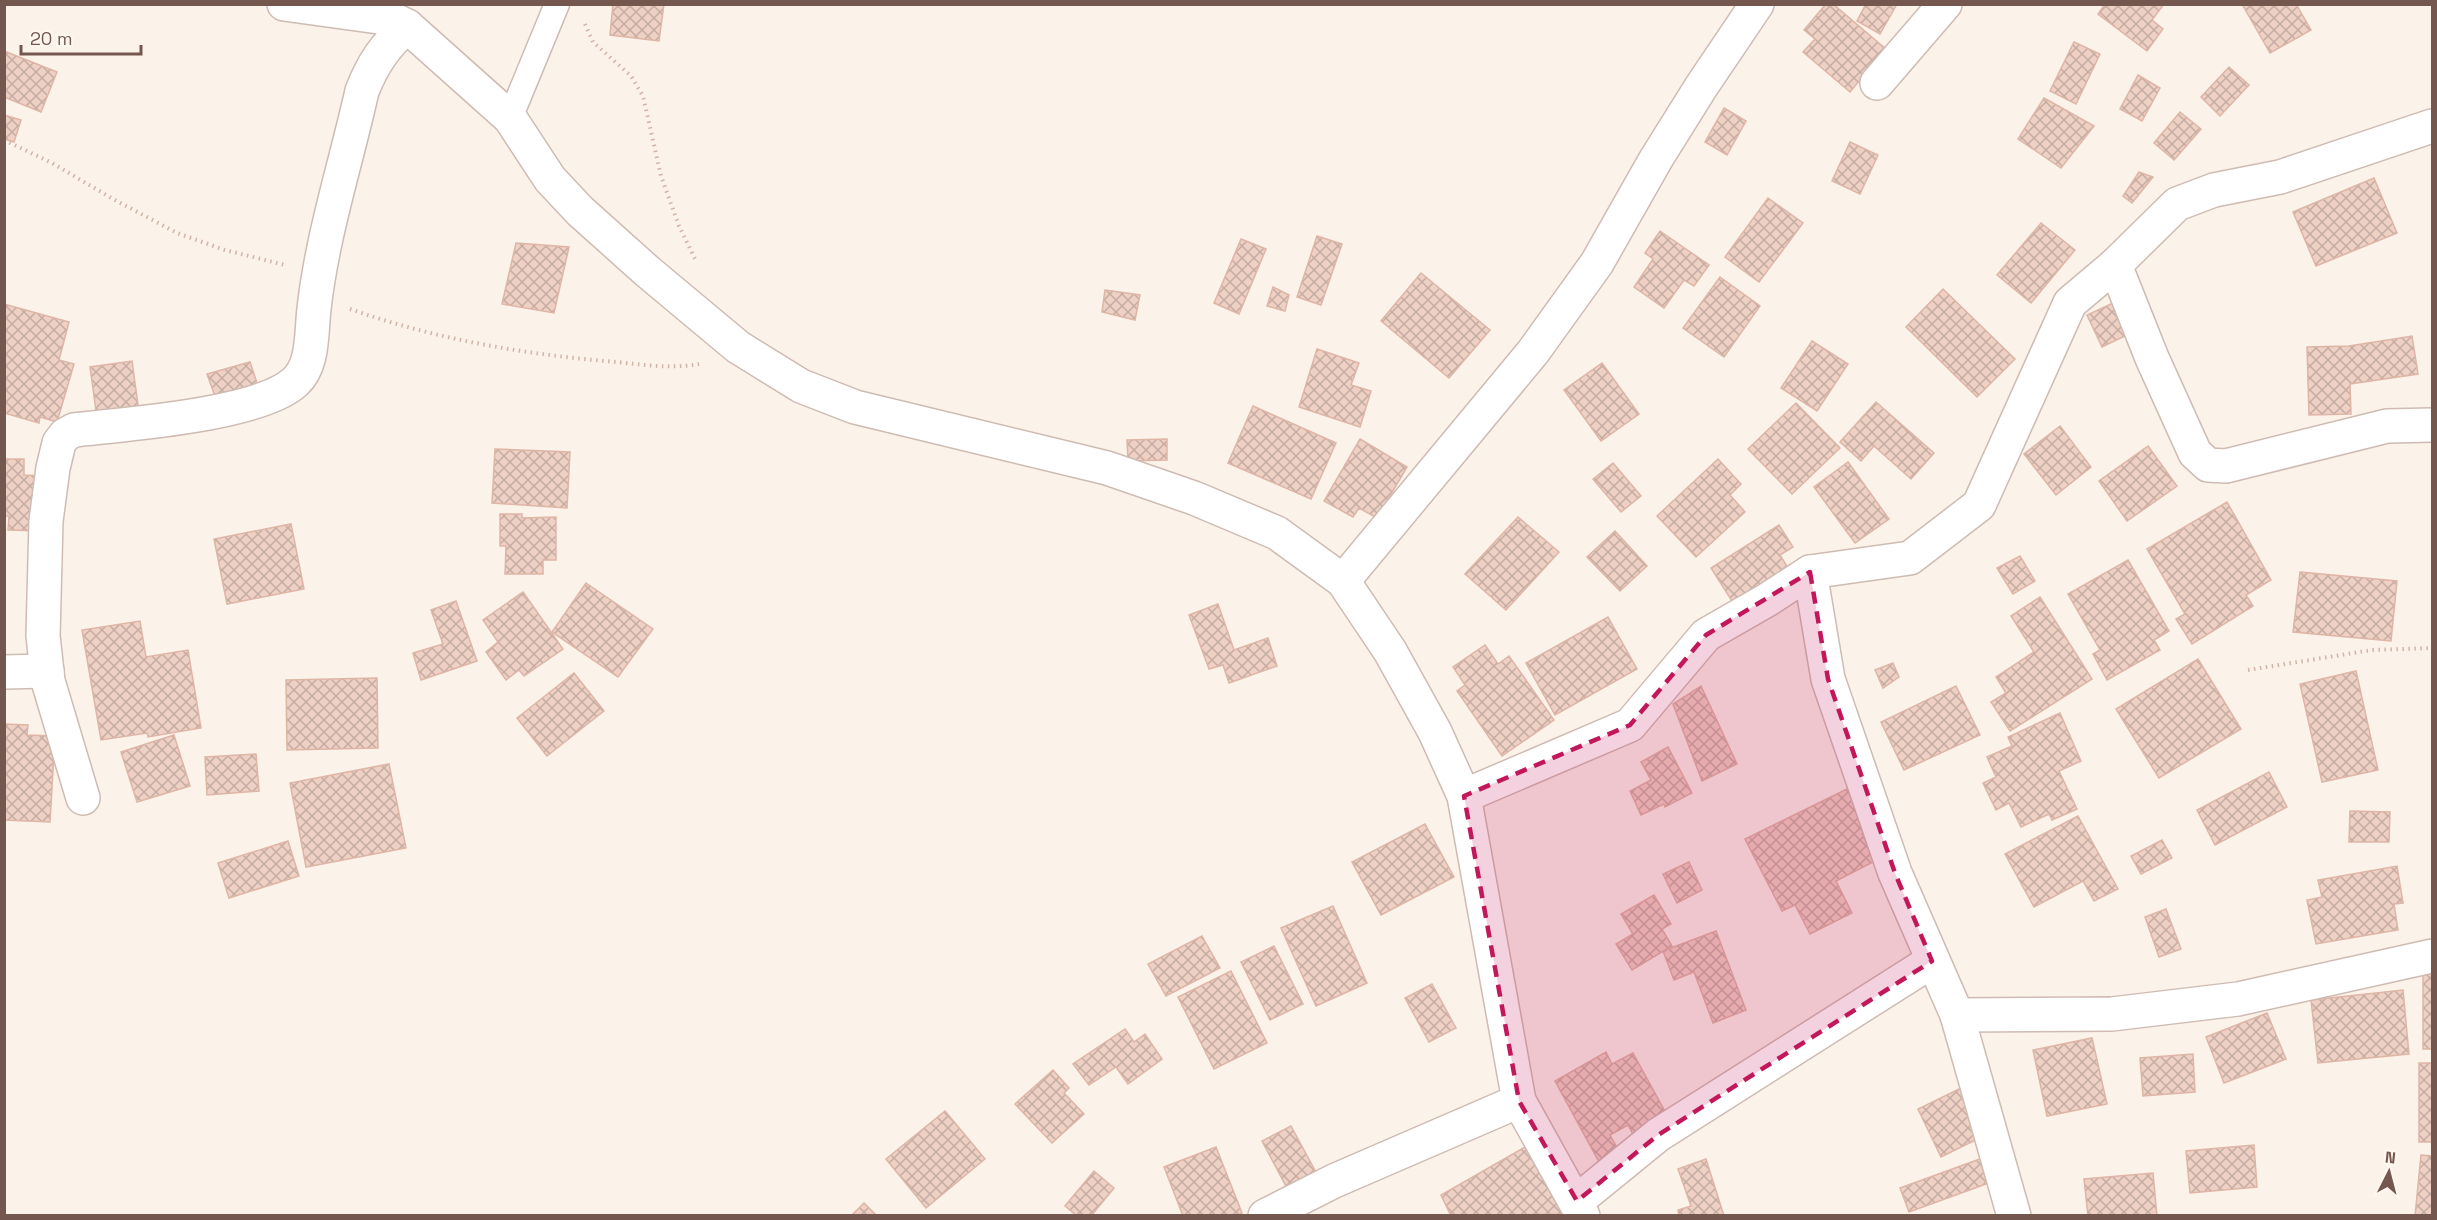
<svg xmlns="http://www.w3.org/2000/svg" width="2437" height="1220" font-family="'Space Grotesk',sans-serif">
  <defs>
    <pattern id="building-cross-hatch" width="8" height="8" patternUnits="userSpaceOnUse" patternTransform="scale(1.5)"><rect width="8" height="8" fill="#eed0c4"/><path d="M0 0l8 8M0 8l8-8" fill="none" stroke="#c5aca2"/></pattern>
  </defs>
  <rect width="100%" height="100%" fill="#fbf2ea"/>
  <g fill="url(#building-cross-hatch)" stroke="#dfb5a6" stroke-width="1.5">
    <path d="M613,4H664L659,41L610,35Z"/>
    <path d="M1826,4H1833L1886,49L1850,92L1803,52L1815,39L1804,30Z"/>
    <path d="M1866,4H1897L1880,34L1857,21Z"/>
    <path d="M2105,4H2164L2152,20L2163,29L2147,51L2098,14Z"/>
    <path d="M2242,4H2296L2311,30L2270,53Z"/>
    <path d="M2074,42L2100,54L2076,104L2050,91Z"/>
    <path d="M4,51L57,72L41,112L4,97Z"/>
    <path d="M2229,67L2249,85L2220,116L2201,97Z"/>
    <path d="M2138,75L2160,88L2142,121L2120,109Z"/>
    <path d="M2044,98L2094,126L2061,168L2018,139Z"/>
    <path d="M1724,108L1746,121L1727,155L1705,142Z"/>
    <path d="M2180,112L2201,129L2174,160L2154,143Z"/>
    <path d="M4,115L21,120L14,142L4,139Z"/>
    <path d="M1850,142L1878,155L1860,194L1832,181Z"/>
    <path d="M2139,172L2153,177L2132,203L2123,196Z"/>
    <path d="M2374,178L2397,233L2316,266L2293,212Z"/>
    <path d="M1768,198L1803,223L1759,282L1725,257Z"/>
    <path d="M2041,223L2075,250L2031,303L1997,275Z"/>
    <path d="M1660,231L1709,265L1694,286L1684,280L1664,308L1634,287L1653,259L1645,253Z"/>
    <path d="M1317,236L1342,244L1321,305L1297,297Z"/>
    <path d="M1241,239L1266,249L1239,314L1214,303Z"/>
    <path d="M516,243L569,247L554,313L502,304Z"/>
    <path d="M1421,273L1490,330L1449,378L1381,321Z"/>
    <path d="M1720,277L1760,306L1724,357L1683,328Z"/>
    <path d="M1273,287L1289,295L1285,311L1267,306Z"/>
    <path d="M1943,289L2015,359L1977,397L1906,327Z"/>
    <path d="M1105,290L1140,295L1135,320L1102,312Z"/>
    <path d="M2113,303L2127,335L2102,347L2087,315Z"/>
    <path d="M4,304L69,322L59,360L74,364L57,422L40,417L39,423L4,413Z"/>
    <path d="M2412,336L2418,374L2350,384L2351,414L2309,415L2307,347L2349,346Z"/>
    <path d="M1812,341L1848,364L1817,411L1781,388Z"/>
    <path d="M1317,349L1359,363L1351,385L1371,391L1360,427L1299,407Z"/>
    <path d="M132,361L139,412L97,418L90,367Z"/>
    <path d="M250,362L257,383L216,399L207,374Z"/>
    <path d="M1602,363L1639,414L1601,441L1564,390Z"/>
    <path d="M1876,402L1934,453L1911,479L1874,446L1861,461L1840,442Z"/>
    <path d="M1796,403L1840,448L1792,494L1748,449Z"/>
    <path d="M1253,406L1336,443L1311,499L1228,463Z"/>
    <path d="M2060,426L2091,467L2056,495L2024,454Z"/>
    <path d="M1167,439V460L1128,461L1127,440Z"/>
    <path d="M1360,439L1407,467L1377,518L1359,508L1353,517L1324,501Z"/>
    <path d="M2148,446L2177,486L2127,521L2099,481Z"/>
    <path d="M495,449L570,452L567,508L492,503Z"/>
    <path d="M4,459H24V475L45,476L43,531L8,530L9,516H4Z"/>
    <path d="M1718,459L1741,484L1730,495L1745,512L1696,557L1657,516Z"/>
    <path d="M1848,462L1889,519L1855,543L1814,487Z"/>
    <path d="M1613,463L1641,496L1621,512L1593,479Z"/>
    <path d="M2227,502L2271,580L2246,595L2253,606L2192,644L2176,619L2185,614L2147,549Z"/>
    <path d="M500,514H522V518L556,517V560H543V574H505L506,546H500Z"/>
    <path d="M1518,517L1559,552L1506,610L1465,574Z"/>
    <path d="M291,524L304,589L227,604L214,539Z"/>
    <path d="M1779,525L1793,547L1780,555L1791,573L1737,609L1711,568Z"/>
    <path d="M1615,531L1647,566L1620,591L1587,557Z"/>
    <path d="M2020,556L2035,581L2013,594L1997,568Z"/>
    <path d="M2128,560L2169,631L2154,640L2160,650L2107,680L2093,654L2100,650L2068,594Z"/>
    <path d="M2300,572L2397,581L2391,641L2293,632Z"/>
    <path d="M586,583L653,629L618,677L552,632Z"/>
    <path d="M523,592L563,649L524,676L519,670L506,680L486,652L498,642L483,620Z"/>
    <path d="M2040,597L2092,679L2010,731L1991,702L2006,693L1996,677L2034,652L2011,616Z"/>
    <path d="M456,601L477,661L421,680L413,653L443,644L431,610Z"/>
    <path d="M1218,604L1234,650L1268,638L1277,666L1229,683L1223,665L1209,669L1189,615Z"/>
    <path d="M1608,617L1637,669L1555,715L1526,663Z"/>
    <path d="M140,621L146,657L188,650L201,728L148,737L147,733L101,740L82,630Z"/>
    <path d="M1485,645L1498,664L1509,656L1554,720L1502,756L1457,691L1465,685L1453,667Z"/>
    <path d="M2198,659L2241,729L2159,778L2116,709Z"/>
    <path d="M1893,663L1899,677L1883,688L1875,670Z"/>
    <path d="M2356,671L2378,770L2322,782L2300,684Z"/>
    <path d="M574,673L604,711L547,756L517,718Z"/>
    <path d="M377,678L378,748L287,750L286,680Z"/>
    <path d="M1701,686L1737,764L1702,781L1673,704Z"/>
    <path d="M1956,686L1980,735L1904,770L1881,722Z"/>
    <path d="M2060,713L2081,761L2059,771L2077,809L2052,820L2049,814L2021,827L2009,803L1996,810L1983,783L1996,777L1987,757L2012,746L2008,737Z"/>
    <path d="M4,724L28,725L27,735L55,736L50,822L4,820Z"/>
    <path d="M174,735L190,786L137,802L121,752Z"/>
    <path d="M1668,747L1692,793L1665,807L1664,804L1641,815L1630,791L1651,780L1641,762Z"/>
    <path d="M256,754L259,791L207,795L205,757Z"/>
    <path d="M389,764L406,848L306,867L290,783Z"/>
    <path d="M2269,772L2287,807L2215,845L2197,810Z"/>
    <path d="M1855,785L1876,826L1862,834L1875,861L1836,881L1852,913L1810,934L1795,905L1782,911L1745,839Z"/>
    <path d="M2350,811L2390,812L2389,842H2349Z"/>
    <path d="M2078,816L2118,889L2094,901L2083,881L2034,907L2005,854Z"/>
    <path d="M1425,824L1454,877L1381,915L1352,862Z"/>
    <path d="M2162,840L2172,858L2141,874L2131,856Z"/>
    <path d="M288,841L299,876L229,898L218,863Z"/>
    <path d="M1689,862L1702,890L1677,903L1663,874Z"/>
    <path d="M2397,866L2403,903L2394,904L2398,930L2316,944L2307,900L2322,897L2318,880Z"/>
    <path d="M1654,895L1671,924L1662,929L1672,946L1632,970L1616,944L1633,934L1621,914Z"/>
    <path d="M1333,906L1367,983L1316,1006L1281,928Z"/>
    <path d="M2166,909L2181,949L2159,957L2145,917Z"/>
    <path d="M1716,931L1746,1010L1713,1023L1694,972L1674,980L1663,951Z"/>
    <path d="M1202,936L1220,968L1166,996L1148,964Z"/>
    <path d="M1274,946L1303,1004L1270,1020L1241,962Z"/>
    <path d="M1231,971L1267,1043L1214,1069L1178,997Z"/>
    <rect x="2423" y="972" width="9" height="77"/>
    <path d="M1432,984L1456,1028L1429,1042L1405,998Z"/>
    <path d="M2403,990L2409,1054L2318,1063L2311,1000Z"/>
    <path d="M2267,1013L2286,1059L2224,1083L2206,1037Z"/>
    <path d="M1125,1029L1134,1042L1145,1034L1162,1059L1128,1084L1116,1067L1089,1085L1073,1064Z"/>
    <path d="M2092,1038L2107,1104L2047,1116L2033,1050Z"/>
    <path d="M1606,1052L1612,1064L1633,1053L1668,1117L1634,1136L1628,1125L1610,1135L1619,1151L1599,1162L1555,1081Z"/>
    <path d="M2193,1054L2195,1092L2143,1096L2140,1058Z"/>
    <rect x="2419" y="1063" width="13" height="79"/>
    <path d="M1053,1070L1069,1088L1064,1093L1084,1114L1052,1143L1015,1104Z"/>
    <path d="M1963,1087L1986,1135L1941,1157L1918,1109Z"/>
    <path d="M945,1111L985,1159L926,1208L886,1159Z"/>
    <path d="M1291,1126L1318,1176L1289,1192L1262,1141Z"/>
    <path d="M2254,1145L2257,1187L2190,1193L2186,1151Z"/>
    <path d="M1216,1147L1242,1213L1236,1216H1183L1164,1167Z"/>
    <path d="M1525,1147L1564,1214L1451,1216L1441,1195Z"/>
    <path d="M2421,1155L2432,1156V1216H2415Z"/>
    <path d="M1988,1156L1997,1180L1909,1212L1900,1188Z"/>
    <path d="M1706,1159L1724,1216H1679L1678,1210L1691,1206L1678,1169Z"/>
    <path d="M1094,1171L1114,1188L1091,1216H1077L1065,1206Z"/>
    <path d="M2153,1173L2157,1216H2088L2084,1179Z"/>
    <path d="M864,1203L877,1216H851Z"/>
  </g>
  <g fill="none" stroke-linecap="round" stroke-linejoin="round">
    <defs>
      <path id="lane" d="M510,118L557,4"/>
      <g id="street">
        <path d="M284,4L393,19L407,26L510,118L550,179L580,211L647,271L738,347L801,386L855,407L1107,468L1194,498L1277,533L1343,581L1390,651L1435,732L1464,796L1519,1101L1583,1216"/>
        <path d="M1877,83L1945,4"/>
        <path d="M2115,265L2152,358L2195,453L2208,465L2226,466L2387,426L2432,425"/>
        <path d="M1343,581L1533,352L1597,263L1656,159L1701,87L1757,4"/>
        <path d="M4,672L47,671"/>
        <path d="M1464,796L1630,725L1706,635L1767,600L1810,572"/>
        <path d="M83,798L48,681L43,636L46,521L53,468L59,443L65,435L74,430C125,424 259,415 295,382C314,365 311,333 314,309C322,236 346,163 362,91C373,63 385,46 407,26"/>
        <path d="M1957,1015L2112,1014L2238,999L2432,956"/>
        <path d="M1577,1201L1658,1135L1932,961"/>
        <path d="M1265,1216L1334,1181L1519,1101"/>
        <path d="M2014,1216L1957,1015L1895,873L1828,679L1810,572L1910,558L1979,505L2070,303L2115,265L2177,204L2214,190L2280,177L2432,126"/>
      </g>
    </defs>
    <use href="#lane" stroke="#cebcb3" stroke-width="27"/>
    <use href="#street" stroke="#cebcb3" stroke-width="36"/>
    <g stroke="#d3b3a7" stroke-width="4" stroke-dasharray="1.5 4.5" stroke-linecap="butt">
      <path d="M585,24L593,42L631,76L643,96L661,176L679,226L696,261"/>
      <path d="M4,140L52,163L113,199L177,233L225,250L285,265"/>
      <path d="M350,309C435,339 527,355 617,362C644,365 672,369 699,364"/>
      <path d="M2248,670L2372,650L2432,648"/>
    </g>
    <use href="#lane" stroke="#fff" stroke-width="24"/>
    <use href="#street" stroke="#fff" stroke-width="33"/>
  </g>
  <path fill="#c2185b" fill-opacity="0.2" stroke="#c2185b" stroke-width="4.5" stroke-dasharray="12 8" stroke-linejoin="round" d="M1810,572L1828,679L1895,873L1932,961L1658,1135L1577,1201L1519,1101L1464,796L1630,725L1706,635Z"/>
  <rect width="2437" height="1220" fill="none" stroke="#74584f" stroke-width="12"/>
  <g transform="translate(2389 1172) rotate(6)" stroke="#fef7f0" stroke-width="4.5" paint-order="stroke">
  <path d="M0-4.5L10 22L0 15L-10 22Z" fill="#74584f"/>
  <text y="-9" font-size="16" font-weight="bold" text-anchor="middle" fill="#74584f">N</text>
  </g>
  <path d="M21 45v9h120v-9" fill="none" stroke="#74584f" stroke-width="3"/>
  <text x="30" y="45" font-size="18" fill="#74584f" stroke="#fef7f0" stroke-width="4.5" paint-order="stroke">20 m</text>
</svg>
